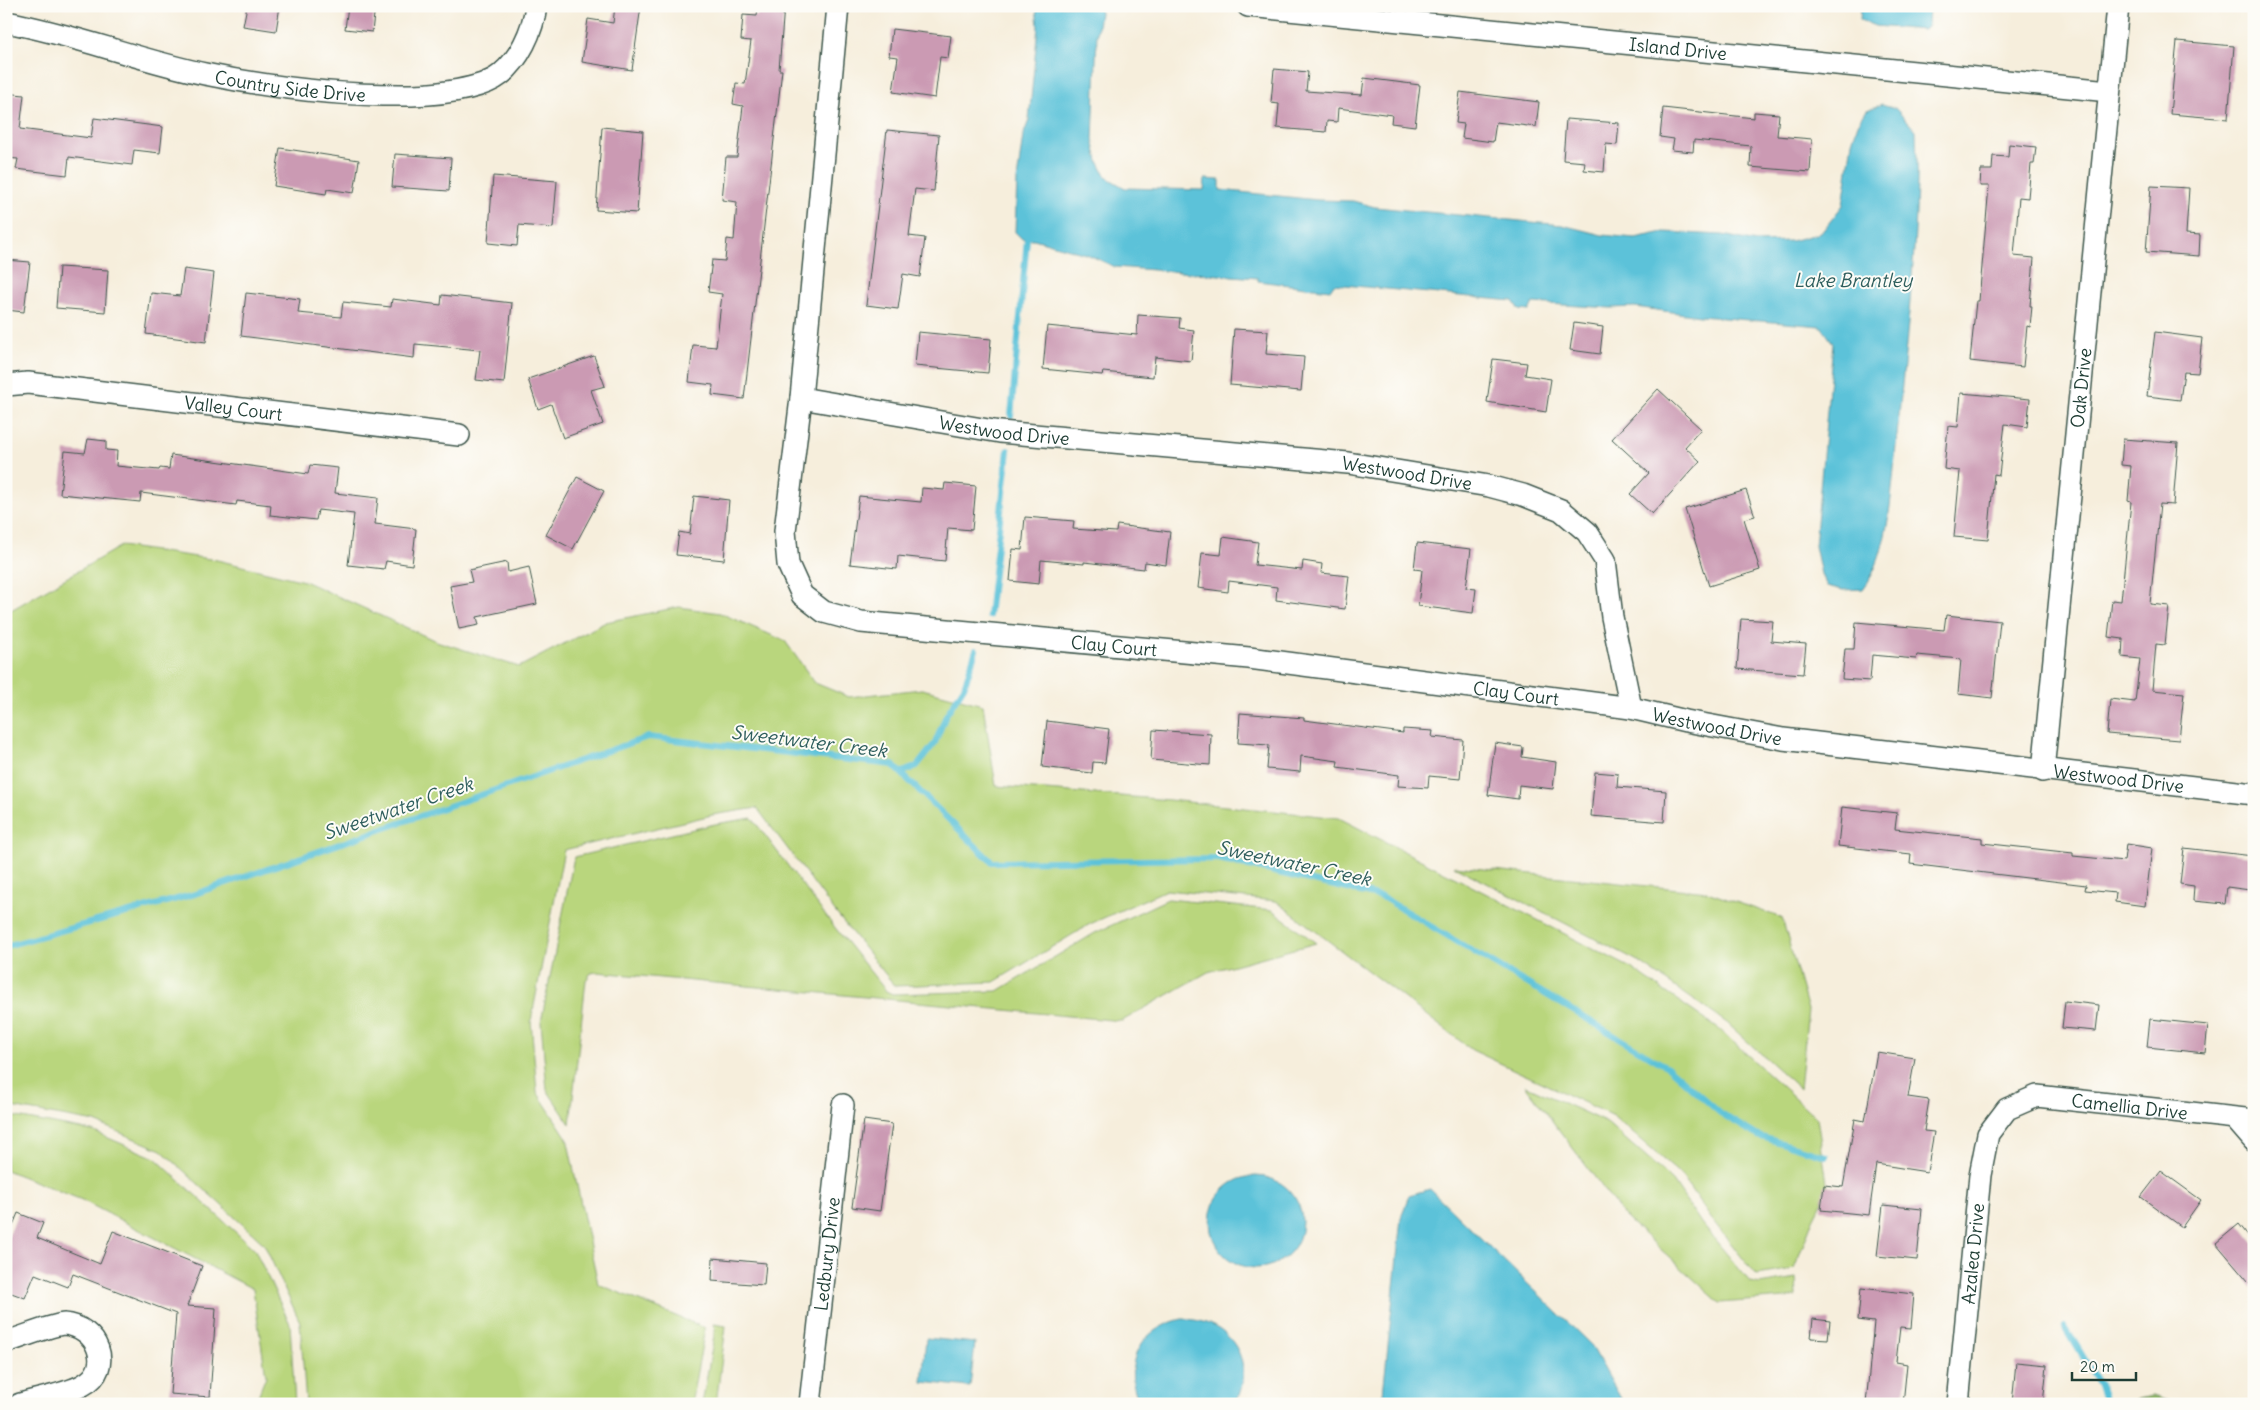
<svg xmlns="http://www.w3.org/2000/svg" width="2260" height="1410" font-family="Delius,sans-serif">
  <rect width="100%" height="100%" fill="#fdfcf7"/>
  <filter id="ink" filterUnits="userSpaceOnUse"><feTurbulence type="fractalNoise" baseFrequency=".02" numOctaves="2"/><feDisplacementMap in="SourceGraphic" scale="10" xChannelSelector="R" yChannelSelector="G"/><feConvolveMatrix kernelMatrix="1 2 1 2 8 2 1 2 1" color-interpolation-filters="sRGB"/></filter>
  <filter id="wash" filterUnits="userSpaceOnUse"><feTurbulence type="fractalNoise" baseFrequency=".0096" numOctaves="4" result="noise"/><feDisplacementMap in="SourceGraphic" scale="20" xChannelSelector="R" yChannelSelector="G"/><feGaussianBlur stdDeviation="1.12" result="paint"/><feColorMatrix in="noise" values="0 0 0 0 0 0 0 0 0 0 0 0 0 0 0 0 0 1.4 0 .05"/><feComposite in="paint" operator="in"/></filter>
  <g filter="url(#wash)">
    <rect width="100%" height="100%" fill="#f6eedc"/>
    <g fill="#b9d67d" stroke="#6c8a58">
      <path d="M121,546L217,560L304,581L436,641L519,667L606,622L679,607L720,613L785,641L815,683L849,697L922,689L983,705L996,786L1169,800L1339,818L1631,968L1720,1030L1817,1118L1828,1189L1813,1219L1794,1269L1756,1275L1710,1217L1681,1175L1613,1116L1472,1050L1276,901L1166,890L1090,924L994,982L895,986L836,913L757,808L712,815L564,850L531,1021L537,1092L567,1138L598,1284L705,1328L691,1404H306L300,1322L264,1244L161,1150L95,1122L6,1106V613Z"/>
      <path d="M752,818L828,919L886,991L892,994L998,991L1095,933L1168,899L1272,910L1316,943L1208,972L1122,1021L597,972L591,973L586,980L570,1124L547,1090L541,1022L574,857L715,824Z"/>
      <path d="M1454,866L1707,892L1782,918L1808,1010L1800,1089L1727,1023L1636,960Z"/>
      <path d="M1525,1085L1607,1123L1673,1181L1701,1223L1750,1282L1759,1284L1796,1278L1797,1297L1720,1303L1625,1217Z"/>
      <path d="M6,1115L92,1131L155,1158L255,1250L290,1324L295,1404H255L266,1376L253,1289L82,1200L6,1170Z"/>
      <path d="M714,1324L726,1326L716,1404H702L715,1330Z"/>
    </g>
    <path fill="#92b76c" stroke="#587a50" d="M2153,1396L2176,1404H2129L2137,1399Z"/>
    <g fill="#5cc2d9" stroke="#3e8086">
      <path d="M1036,6H1101L1097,33L1093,140L1098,161L1106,177L1125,188L1204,190L1205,179L1220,180V190L1318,200L1353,201L1375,207L1562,225L1602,235L1635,238L1664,232L1723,235L1756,242L1791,241L1821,233L1843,205L1852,142L1858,124L1867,110L1882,104L1895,108L1916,131C1916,148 1918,166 1917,183C1915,268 1905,352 1897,436C1892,480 1891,554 1863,589L1843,590L1827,586L1821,574L1815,546L1833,343L1821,326L1700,316L1635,307L1611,308L1533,303L1529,311L1519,310L1513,301L1334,284L1330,290L1258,281V278L1115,267L1089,255L1034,239H1022L1015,232L1017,180L1023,136L1029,120L1038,26Z"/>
      <path d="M1861,6H1929L1928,25L1924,30L1875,26L1860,20Z"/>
      <circle cx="1256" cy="1222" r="46"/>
      <path d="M1430,1189L1591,1345L1624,1404H1382L1401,1218L1409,1195Z"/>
      <path d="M1182,1319C1229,1319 1258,1360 1235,1404H1140C1121,1364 1139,1329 1182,1319Z"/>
      <path d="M926,1338L975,1343L970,1387L922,1382Z"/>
    </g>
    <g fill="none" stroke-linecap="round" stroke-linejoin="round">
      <g stroke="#5cc2d9" stroke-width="6">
        <path d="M1011,416L1027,239"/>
        <path d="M989,616L1008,450"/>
        <path d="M901,773L917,766L935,743L946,715L964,687L976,650"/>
        <path d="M6,946L195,894L648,737L893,765L992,862L1218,859L1382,897L1669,1068L1720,1113L1758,1136L1826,1156"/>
        <path d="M2065,1326L2100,1385L2106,1404"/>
      </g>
    </g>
    <g id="blocks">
      <g fill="#cb9ab3">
        <path d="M247,6H280L276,31L243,26Z"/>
        <path d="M348,6H375L372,32L345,29Z"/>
        <path d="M615,6H641L632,70L582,62L588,19L613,23Z"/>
        <path d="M758,6H784L779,70H782L744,399L712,395L713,385L689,382L693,345L716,347L722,294L708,292L712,260L725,261L727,239L734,240L737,202L722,200L726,157H737L743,106L733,104L736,83L745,84L751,41L741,40L743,15L757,16Z"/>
        <path d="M892,29L951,36L948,58L940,57L935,98L893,92L898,57L889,56Z"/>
        <path d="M2177,41L2234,46L2228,119L2170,114Z"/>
        <path d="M1274,69L1308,72L1306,91L1362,95L1364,78L1420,85L1415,126L1391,123L1392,115L1338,108L1337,122L1327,121L1326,132L1277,128L1279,104L1271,103Z"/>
        <path d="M1460,92L1539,102L1536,127L1496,122L1493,142L1462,138L1464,124L1456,123Z"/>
        <path d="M6,93L24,95L20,129L91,138L94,118L163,127L160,153L134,150L132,165L69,157L67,175L16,169L18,159L6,158Z"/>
        <path d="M1663,108L1754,118V112L1779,114L1777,136L1812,139L1810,172L1750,167L1751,146L1694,140L1693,152L1672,150L1674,139L1660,137Z"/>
        <path d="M1566,119L1619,123L1617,145L1606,144L1604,172L1584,170L1585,162L1563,160Z"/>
        <path d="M602,127L643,131L637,213L596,210Z"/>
        <path d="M887,130L939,135L934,191L915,189L909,236L925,238L920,277L903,274L898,309L866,305Z"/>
        <path d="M2009,144L2036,147L2034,164H2031L2028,198L2019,197L2014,256L2034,258L2030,306H2032L2030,327L2027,326L2023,367L1970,361L1976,301H1979L1989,186H1980L1981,170H1992L1993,156L2008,157Z"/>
        <path d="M280,148L359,160L354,193L327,189L326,194L274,186Z"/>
        <path d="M395,154L451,158L449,191L392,187Z"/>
        <path d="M493,176L557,181L553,228L519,225L517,246L488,243Z"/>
        <path d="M2151,186L2189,188L2186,234L2200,235L2199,256L2146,252Z"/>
        <path d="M6,260L30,262L24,312L6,310Z"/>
        <path d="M59,267L108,270L105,312L56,308Z"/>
        <path d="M184,269L214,273L206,342L146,334L151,293L180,296Z"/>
        <path d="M246,293L300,299L298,313L341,317L343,302L391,307L392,299L441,305L442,295L512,303L504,383L476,380L480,350L415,344L414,358L241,336Z"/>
        <path d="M1138,315L1180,318L1179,328L1194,330L1191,361L1155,357L1153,377L1103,372L1102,375L1043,369L1047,326L1137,335Z"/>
        <path d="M1574,323L1603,327L1600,354L1570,350Z"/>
        <path d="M1234,329L1268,331L1266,354L1304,357L1301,391L1230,385Z"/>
        <path d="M918,332L991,339L988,373L915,366Z"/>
        <path d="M2155,332L2202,338L2198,373L2184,372L2180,400L2147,396Z"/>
        <path d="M594,356L605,386L591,390L603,424L563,438L551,404L538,409L528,379Z"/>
        <path d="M1493,359L1527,363L1525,375L1551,379L1546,412L1487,402Z"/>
        <path d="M1658,389L1701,429L1685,447L1700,461L1652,514L1630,494L1649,473L1612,439Z"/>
        <path d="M1961,393L2030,399L2027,427L2005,424L1999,475L1994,474L1988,540L1954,537L1960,471L1944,469L1948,426L1958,427Z"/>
        <path d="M88,439L106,441V450L117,451L116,466L159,470L160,468L169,469L171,455L308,474L310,465L338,468L335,493L378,498L375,524L416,529L412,565L386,561L384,569L348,565L354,514L318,510L316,520L270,515L271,505L237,501L236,505L141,493L140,502L60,494L65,451L85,453Z"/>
        <path d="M2123,439L2178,443L2173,505L2160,504L2150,604L2169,606L2165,645L2156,644L2152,690L2184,693L2179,740L2107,734L2110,699L2135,702L2140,659L2122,657L2123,639L2108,637L2112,600L2121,601L2131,502L2128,501L2131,466L2121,465Z"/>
        <path d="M577,477L604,491L573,549L546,535Z"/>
        <path d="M945,483L976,486L972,530L948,528L945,561L898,556L897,569L850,564L859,496L921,502L922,488L944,490Z"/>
        <path d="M1746,490L1755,516L1744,519L1760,570L1709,586L1685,509Z"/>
        <path d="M694,496L729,500L724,560L676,555L679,532L690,534Z"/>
        <path d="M1025,517L1074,521L1073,529L1116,532L1117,525L1170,532L1166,565L1145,562L1144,569L1084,562V564L1041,560L1039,584L1010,581L1013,549L1022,550Z"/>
        <path d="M1223,537L1258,542L1255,565L1302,570L1303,561L1322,564L1321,573L1349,576L1345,609L1276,600L1277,587L1229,581L1228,592L1198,588L1202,553L1221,555Z"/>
        <path d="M1417,543L1471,549L1466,588L1476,589L1473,613L1418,606L1422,570L1414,569Z"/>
        <path d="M507,562L508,572L529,567L537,604L477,617L479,625L459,629L450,586L472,582L469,570Z"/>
        <path d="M1946,615L2000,621L1992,698L1958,694L1961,659L1917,655L1916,659L1872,655L1870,681L1842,679L1845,649H1854L1856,622L1944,630Z"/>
        <path d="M1741,619L1773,621L1771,641L1806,644L1803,674L1737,669Z"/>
        <path d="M1240,713L1304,718V720L1403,733V729L1433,731L1432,737L1463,740L1460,779L1429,776L1428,788L1398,786L1399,775L1337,767L1338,761L1301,756L1300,772L1267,769L1269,745L1238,743Z"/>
        <path d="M1047,721L1109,729L1105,763L1093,762L1092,773L1042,767Z"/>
        <path d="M1153,730L1211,734L1210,765L1151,760Z"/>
        <path d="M1495,743L1523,747L1522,757L1556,762L1553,789L1519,785L1518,799L1488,795Z"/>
        <path d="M1595,772L1618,774L1617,787L1666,791L1664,822L1591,816Z"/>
        <path d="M1842,807L1897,813L1895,829L1982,838V843L2073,853V856L2124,861L2126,844L2152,848L2145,906L2115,902L2116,893L2085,890L2086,885L1910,864L1911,854L1838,846Z"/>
        <path d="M2184,848L2253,856L2250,890L2227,887L2225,904L2193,901L2194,886L2180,884Z"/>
        <path d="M2065,1001L2099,1005L2096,1031L2062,1028Z"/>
        <path d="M2150,1019L2208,1025L2205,1053L2147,1047Z"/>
        <path d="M1877,1052L1915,1058L1908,1097L1929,1100L1924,1131L1934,1132L1927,1172L1876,1164L1869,1215L1821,1210L1824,1185L1843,1187L1855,1119L1865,1121Z"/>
        <path d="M864,1120L892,1124L880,1211L852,1207Z"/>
        <path d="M2161,1171L2201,1200L2182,1227L2141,1197Z"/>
        <path d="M1883,1205L1922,1209L1917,1260L1877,1256Z"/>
        <path d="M18,1213L43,1223L37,1238L100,1264L113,1231L202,1266L187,1306L216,1308L210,1397L170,1394L176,1314L73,1274L68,1287L35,1274L25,1298L6,1291V1242Z"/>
        <path d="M2239,1224L2254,1243V1288L2216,1243Z"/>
        <path d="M713,1258L766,1263L764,1285L712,1281Z"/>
        <path d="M1861,1288L1914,1294L1911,1328L1900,1327L1896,1362L1907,1364L1903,1404H1866L1874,1322L1858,1320Z"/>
        <path d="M1813,1319L1830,1321L1828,1339L1811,1338Z"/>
        <path d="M2016,1362L2047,1365L2043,1404H2012Z"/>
      </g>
    </g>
  </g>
  <g filter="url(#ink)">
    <use href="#blocks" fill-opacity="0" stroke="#3f584d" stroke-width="1"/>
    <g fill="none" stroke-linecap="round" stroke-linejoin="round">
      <defs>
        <g id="street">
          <path id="s1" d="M838,6L801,398L785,531L788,564L802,595L824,612L861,622L1249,658L1631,708L1686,721L1783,739L2254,794"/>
          <path id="s2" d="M1248,6L2109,91"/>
          <path id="s3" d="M6,22C73,34 138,60 205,74C273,88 342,96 412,95C435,94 481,90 500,75C519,60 533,31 536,6"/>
          <path id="s4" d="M6,385L28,383L459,435"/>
          <path id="s5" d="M801,398L1000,432L1348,463L1489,486L1523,495L1561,510L1587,532L1605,560L1612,617L1631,708"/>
          <path id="s6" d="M2043,771L2118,6"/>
          <path d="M2235,1119L2254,1141"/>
          <path d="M6,1342C18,1339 54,1324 64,1324C97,1326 115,1368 83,1385C68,1393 38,1399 20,1404"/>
          <path id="s7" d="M810,1404L843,1105"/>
          <path id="s8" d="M1958,1404L1980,1175L1988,1134L2007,1109L2037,1096L2254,1120"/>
        </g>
      </defs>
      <use href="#street" stroke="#3f584d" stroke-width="24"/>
      <use href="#street" stroke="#fff" stroke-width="21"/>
    </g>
  </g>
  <g text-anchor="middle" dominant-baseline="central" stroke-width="4" stroke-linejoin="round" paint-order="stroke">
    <g font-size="18" fill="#1f3d34" stroke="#fdfcf7">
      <text stroke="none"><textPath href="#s2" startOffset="432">Island Drive</textPath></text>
      <text stroke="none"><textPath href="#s3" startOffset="292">Country Side Drive</textPath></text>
      <text stroke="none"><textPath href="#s6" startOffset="385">Oak Drive</textPath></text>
      <text stroke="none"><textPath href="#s4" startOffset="229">Valley Court</textPath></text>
      <text stroke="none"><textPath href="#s5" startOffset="206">Westwood Drive</textPath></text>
      <text stroke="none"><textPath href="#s5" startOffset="611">Westwood Drive</textPath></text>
      <text stroke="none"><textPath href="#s1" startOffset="915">Clay Court</textPath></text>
      <text stroke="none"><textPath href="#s1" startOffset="1320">Clay Court</textPath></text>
      <text stroke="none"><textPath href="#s1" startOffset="1524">Westwood Drive</textPath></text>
      <text stroke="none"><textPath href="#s1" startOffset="1929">Westwood Drive</textPath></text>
      <text stroke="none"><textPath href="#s8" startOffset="429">Camellia Drive</textPath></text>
      <text stroke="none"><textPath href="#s8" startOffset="151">Azalea Drive</textPath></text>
      <text stroke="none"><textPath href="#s7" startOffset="151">Ledbury Drive</textPath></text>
    </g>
    <g font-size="19" font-style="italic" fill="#2e5e5d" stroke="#fdfcf7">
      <text x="1853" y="280">Lake Brantley</text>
      <text transform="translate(809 741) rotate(7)">Sweetwater Creek</text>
      <text transform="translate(398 808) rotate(-19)">Sweetwater Creek</text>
      <text transform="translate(1294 863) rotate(12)">Sweetwater Creek</text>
    </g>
  </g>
  <rect width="2260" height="1410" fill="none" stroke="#fdfcf7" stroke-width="25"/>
  <path d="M2072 1372v8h64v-8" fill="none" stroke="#1f3d34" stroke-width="2.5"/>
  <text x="2080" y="1372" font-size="15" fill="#1f3d34" stroke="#fdfcf7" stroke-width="4" paint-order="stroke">20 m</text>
</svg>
